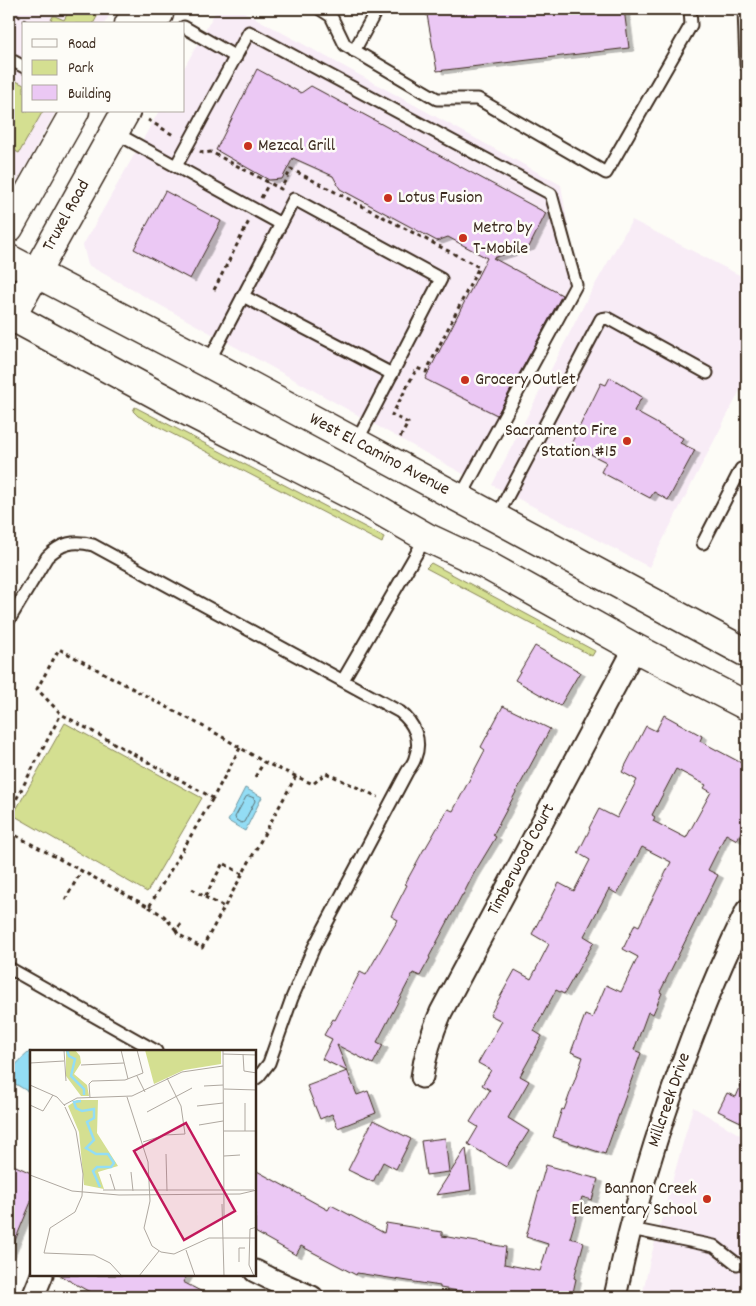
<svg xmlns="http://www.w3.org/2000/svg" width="756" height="1306" font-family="Dekko,sans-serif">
  <defs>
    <filter id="shadow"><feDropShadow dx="5.5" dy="3" stdDeviation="0" flood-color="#0004"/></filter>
  </defs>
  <rect width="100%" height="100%" fill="#fdfcf7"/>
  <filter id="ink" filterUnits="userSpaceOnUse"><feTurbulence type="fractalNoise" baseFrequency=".02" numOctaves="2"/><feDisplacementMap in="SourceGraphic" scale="10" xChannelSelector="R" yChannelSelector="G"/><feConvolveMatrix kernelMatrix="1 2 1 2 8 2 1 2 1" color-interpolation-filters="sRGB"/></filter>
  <g filter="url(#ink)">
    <g fill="#f8ecf6">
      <path d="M9,9H113L104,24H24V111H56L9,196Z"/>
      <path d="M217,9H239L561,185L575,270L467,476L88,265L83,245L159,111H184V68Z"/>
      <path d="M632,220L747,279V377L649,567L492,485L588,297Z"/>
      <path d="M693,1107L747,1139V1297H642L650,1260Z"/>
    </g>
    <g fill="#d4df91" stroke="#888458">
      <path d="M70,9H101L93,24H56L51,20L53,16H55L64,20Z"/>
      <path d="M16,81L24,85V111H43L19,153L9,148V94Z"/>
      <path d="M135,407L384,537L382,543L138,416L133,411Z"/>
      <path d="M431,563L595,651L592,656L426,568Z"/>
      <path d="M65,723L202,798L147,892L13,815Z"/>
    </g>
    <g fill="#93ddf5" stroke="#70959f">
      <path d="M245,788L262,797L245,831L228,821Z"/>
      <path d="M30,1051L31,1082L27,1091L9,1080C9,1068 22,1059 30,1051Z"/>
    </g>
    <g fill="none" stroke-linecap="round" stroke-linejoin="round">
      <path stroke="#5e7274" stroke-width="1" d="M249,796L254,798L255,801L244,822L241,823L236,820L235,817L246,797Z"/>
    </g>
    <g fill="#ebc8f4" stroke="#3b2a1e" fill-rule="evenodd" filter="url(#shadow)">
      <path d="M426,9H624L629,48L437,71Z"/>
      <path d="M257,69L301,93L311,86L546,213L529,247L493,258L562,295L497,415L425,379L487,258L448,237L437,241L340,189L333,176L293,158L282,179L269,180L216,150Z"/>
      <path d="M165,191L221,221L190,279L134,249Z"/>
      <path d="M610,377L642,397L634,411L683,438L680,443L695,450L668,500L654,492L650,498L601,472L606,462L571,444L601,383L606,385Z"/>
      <path d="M535,646L580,672L560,706L515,680Z"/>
      <path d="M503,706L550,729L493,835L496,837L473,875L463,895H462L429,957L430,958L420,976L413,973L377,1042L383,1045L373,1064L337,1045L357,1095L368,1091L376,1113L338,1128L332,1114L320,1119L307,1086L347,1071L322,1059L332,1039L324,1035L333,1019L335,1020L360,972L366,975L398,920L391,916L407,885L405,884L424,849H425L448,809L453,811L485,750L481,747Z"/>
      <path d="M664,715L702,736L700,741L747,766V820L737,840L726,834L708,870L718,875L660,992L662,993L653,1014L648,1012L634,1050L641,1053L605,1154L553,1137L562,1109L564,1110L583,1057L571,1052L585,1015L592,1018L606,985L621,992L638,957L623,949L635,924L639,926L671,862L642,847L617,894L609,889L584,936L594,942L564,994L556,990L534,1031L542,1036L520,1076L529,1081L508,1118L529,1131L506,1167L468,1144L478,1127L470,1122L490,1090L482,1085L491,1070L478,1063L502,1021L490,1015L515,970L531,979L549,944L532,934L559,883L574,891L590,860L578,853L590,829L589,828L599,809L617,818L637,780L622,772L646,726L656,731ZM676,769L706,785L704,788L711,792L686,838L653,821L655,817L652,815Z"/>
      <path d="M747,1071V1125L718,1111L727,1093L736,1097Z"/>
      <path d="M373,1120L411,1139L396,1169L383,1162L373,1182L348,1170Z"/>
      <path d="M445,1138L449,1172L426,1175L421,1141Z"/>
      <path d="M466,1148L471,1190L436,1195Z"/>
      <path d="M9,1163L31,1173V1202L9,1255Z"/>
      <path d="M546,1165L598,1179L592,1200L582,1197L570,1238L584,1242L574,1278L576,1279L572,1297H496L440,1288V1286L357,1273L356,1275L301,1246L296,1255L255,1232V1170L328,1210L331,1205L384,1233L386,1223L442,1232V1236L506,1247L504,1264L540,1271L548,1244L526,1237Z"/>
      <path d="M59,1275H187L183,1282L212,1297H99Z"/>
    </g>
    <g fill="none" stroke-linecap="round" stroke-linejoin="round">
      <defs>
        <g id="lane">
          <path d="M320,9L331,16L345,45L437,99H478L606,173L691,25L690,9"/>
          <path d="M744,9L746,65"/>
          <path d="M184,27L236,57"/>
          <path d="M354,51L377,9"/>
          <path d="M13,61L24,67"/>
          <path d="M114,132L281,224"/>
          <path d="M176,166L249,32L551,194L576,285L460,498"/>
          <path d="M243,296L392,374"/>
          <path d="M208,363L294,199L441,279L356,443"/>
          <path d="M496,518L601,319L607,318L707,373"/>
          <path d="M703,543L741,469L747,473"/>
          <path d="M9,620L47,557C61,543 74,540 93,545L400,712C414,723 422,740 415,758C414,763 410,767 407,772L314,947L292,998L269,1063L259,1076L255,1079"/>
          <path d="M343,680L426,537"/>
          <path d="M9,968L156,1051"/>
          <path d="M631,1229L714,1246L737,1264"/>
        </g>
        <g id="street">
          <path d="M422,1077C425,1054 432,1033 441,1012L635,648"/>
          <path d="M255,1271L269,1278L312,1297"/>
          <path d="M33,1297L42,1275"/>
          <path d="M615,1297C620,1274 625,1250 631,1227C660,1118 698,1011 747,910"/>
        </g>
        <g id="secondary">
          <path d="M129,24L159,14"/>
          <path d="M9,228L75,111"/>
          <path d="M9,259L208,363L747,653"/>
          <path d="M9,315L189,412L365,502L426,537L488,566L635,648L747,706"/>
          <path d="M9,321L126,111"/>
        </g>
      </defs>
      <use href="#lane" stroke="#3b2a1e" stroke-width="15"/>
      <use href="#street" stroke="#3b2a1e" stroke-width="25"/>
      <use href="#secondary" stroke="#3b2a1e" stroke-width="31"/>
      <g stroke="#3b2a1e" stroke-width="3" stroke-dasharray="4 4" stroke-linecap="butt">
        <path d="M12,9L21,18L29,24"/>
        <path d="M148,120L175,136"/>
        <path d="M200,151L203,153L211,152L281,189L291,169L479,267L426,372L417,368L392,415L408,423L400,438"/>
        <path d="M261,198L269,183"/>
        <path d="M214,290L249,221"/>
        <path d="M240,748L213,798L61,714L37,689L59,649L219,735L264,762L313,784L326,773L378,797"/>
        <path d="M255,777L264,762"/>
        <path d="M9,813L61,714"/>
        <path d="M9,832L149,907L213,798"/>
        <path d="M192,889L205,897L223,863L242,874"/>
        <path d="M205,897L224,907"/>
        <path d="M65,900L82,870"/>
        <path d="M149,907L164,916L176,930L181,924"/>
        <path d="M176,930L178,934L202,948L296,776"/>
      </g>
      <use href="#lane" stroke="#fdfcf7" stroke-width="11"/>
      <use href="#street" stroke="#fdfcf7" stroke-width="21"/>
      <use href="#secondary" stroke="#fdfcf7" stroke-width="28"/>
    </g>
  </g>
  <g fill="#c8321e" stroke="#fdfcf7" stroke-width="2">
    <circle cx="248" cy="146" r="5"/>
    <circle cx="388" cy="198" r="5"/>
    <circle cx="463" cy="238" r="5"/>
    <circle cx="465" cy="380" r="5"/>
    <circle cx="627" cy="441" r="5"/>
    <circle cx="707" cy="1199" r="5"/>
  </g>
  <g text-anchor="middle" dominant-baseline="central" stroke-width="5" stroke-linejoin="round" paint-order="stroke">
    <g font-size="18" fill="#3b2a1e" stroke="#fdfcf7" text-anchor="start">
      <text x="258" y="146">Mezcal Grill</text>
      <text x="398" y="198">Lotus Fusion</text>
      <text x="473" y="228">Metro by<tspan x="473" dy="21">T-Mobile</tspan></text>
      <text x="475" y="380">Grocery Outlet</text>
      <text x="617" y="431" text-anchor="end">Sacramento Fire<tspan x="617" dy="21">Station #15</tspan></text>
      <text x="697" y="1189" text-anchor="end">Bannon Creek<tspan x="697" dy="21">Elementary School</tspan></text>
    </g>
    <g font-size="18" fill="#3b2a1e" stroke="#fdfcf7">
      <text transform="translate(67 216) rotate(-61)">Truxel Road</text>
      <text transform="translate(379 455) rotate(28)">West El Camino Avenue</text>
      <text transform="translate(522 860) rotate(-62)">Timberwood Court</text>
      <text transform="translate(670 1100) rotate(-71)">Millcreek Drive</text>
    </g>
  </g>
  <g transform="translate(30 1050)">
    <rect width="226" height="226" fill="#fdfcf7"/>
    <path d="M36,0H45L50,6L51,13L44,24L57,35L59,46H51L36,26ZM115,0H191V14L154,20L124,34ZM47,50H68L67,83L88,116L68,122L74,139L54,135L49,82L38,56Z" fill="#d4df91"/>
    <path fill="none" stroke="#93ddf5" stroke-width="2.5" d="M37,0L39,6L45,9L41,26L54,39V45M51,51L44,52L46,58L52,61L64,59V68L57,72L64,90L56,98L66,104H78L84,113L81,117H67L63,121L70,137"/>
    <path fill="none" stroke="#afa8a0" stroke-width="1" d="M34,0L36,31M91,0L98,29M193,0L194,166M193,4L227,5M213,4L214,21L227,23M0,13L34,11M51,15L94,13M107,26L115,42M0,35L27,47L35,56M174,36L193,35M194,39L227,40M97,47L118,112L120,151L114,178L122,196L131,202L144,204L179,188H227M60,48L59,34L62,31L95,30L113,23L107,0M0,55L13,61L23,45M34,55L47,48L102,46L152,22L193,16M167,56L193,53M35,57L46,81L53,124L52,146L45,162L20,178L14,203L64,205L80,213L92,226M117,62L162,38M169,75L193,71M194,81H227M215,81V53M113,92L135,85L155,84L151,56L137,28M136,104L137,141M194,106L210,105M101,122L103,141M80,124L85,140M0,125L42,141L89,145L210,144L227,140M73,140H224M192,154L194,226M156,200L165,226M209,212V198H215M109,226L129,201M224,226L219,215L220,179L227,177"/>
    <path fill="#c2185b" fill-opacity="0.15" stroke="#c2185b" stroke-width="2.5" d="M156,73L205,161L154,190L104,101Z"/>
    <rect width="226" height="226" fill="none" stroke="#3b2a1e" stroke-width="2.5"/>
  </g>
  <rect width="756" height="1306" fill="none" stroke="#fdfcf7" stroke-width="30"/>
  <rect x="15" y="15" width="726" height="1276" fill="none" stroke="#3b2a1e" stroke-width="2" filter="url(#ink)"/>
  <rect x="22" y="22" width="162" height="90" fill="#fdfcf7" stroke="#afa8a0"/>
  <rect x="32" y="39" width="25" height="8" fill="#fdfcf7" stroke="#afa8a0"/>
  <text x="68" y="48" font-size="15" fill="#3b2a1e">Road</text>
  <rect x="32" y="60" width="25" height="15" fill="#d4df91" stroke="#afa8a0"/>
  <text x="68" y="72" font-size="15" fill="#3b2a1e">Park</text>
  <rect x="32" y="85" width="25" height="15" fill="#ebc8f4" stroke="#afa8a0"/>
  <text x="68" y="98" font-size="15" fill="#3b2a1e">Building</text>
</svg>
